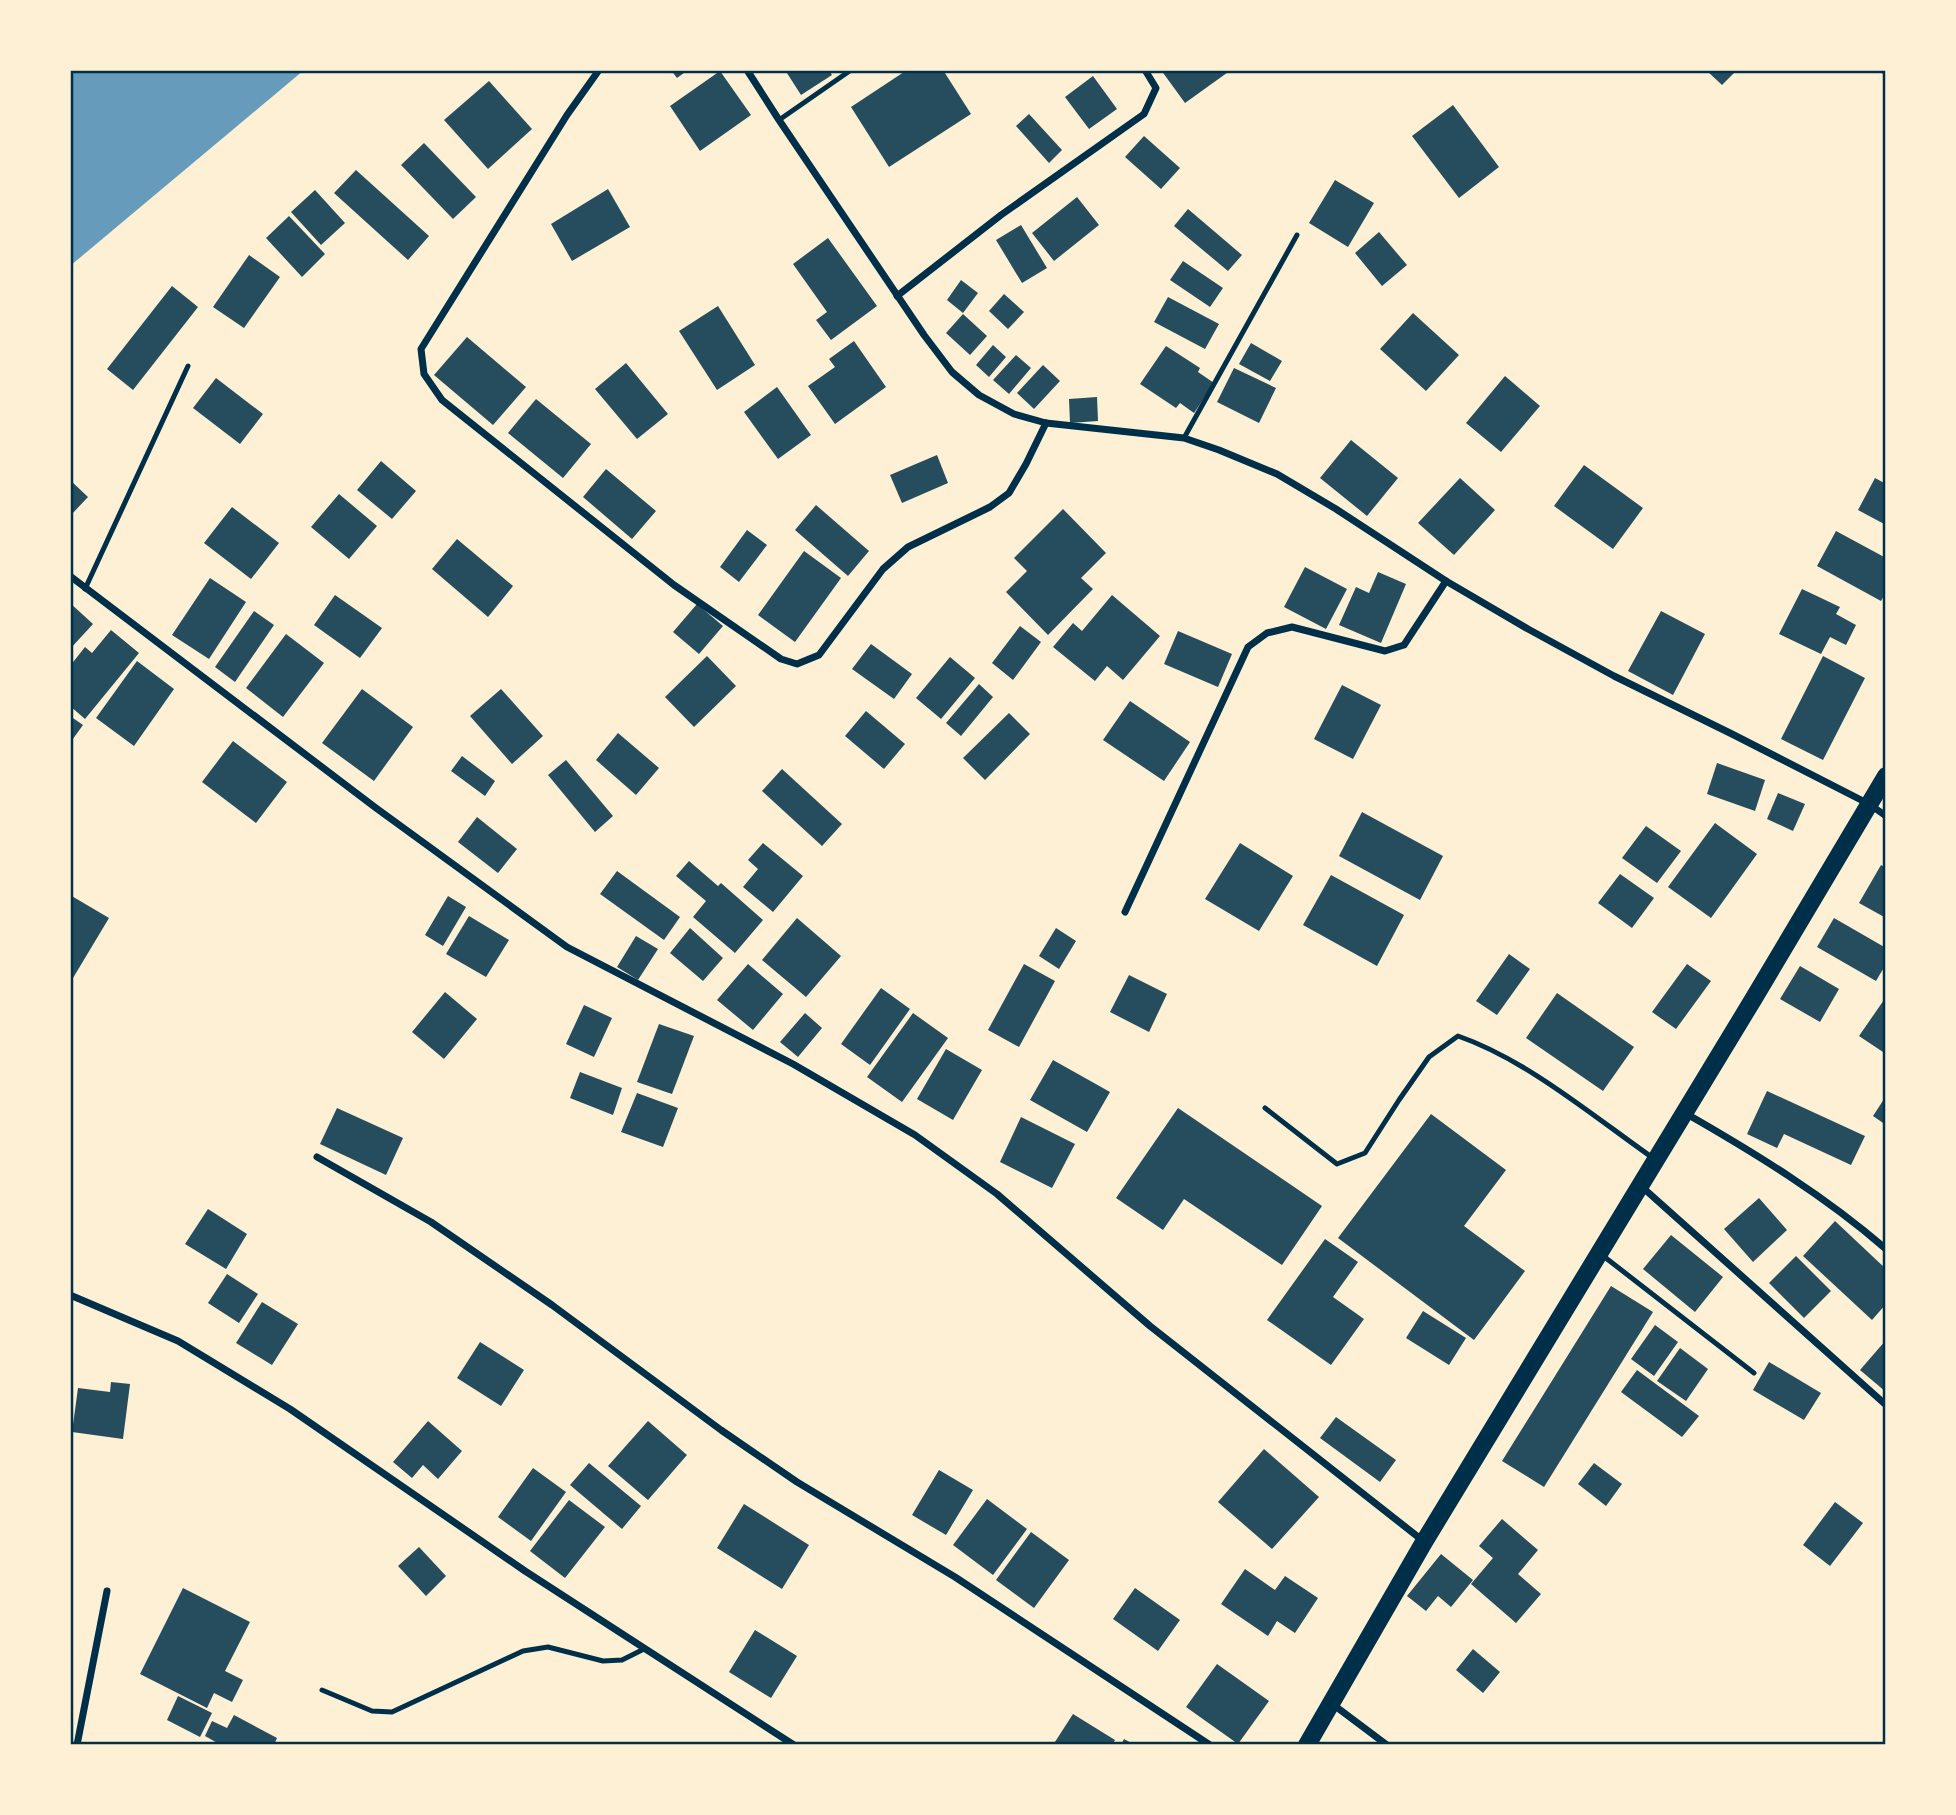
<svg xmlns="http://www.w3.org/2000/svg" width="1956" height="1815" font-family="'Fira Sans Condensed',sans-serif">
  <rect width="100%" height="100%" fill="#fdf0d5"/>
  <path fill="#669bbc" d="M70,70H304L70,266Z"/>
  <g fill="#264d5e">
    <path d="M671,70H688L677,78Z"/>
    <path d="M785,70H829L832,75L801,95Z"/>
    <path d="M907,70H943L971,114L889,167L851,107Z"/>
    <path d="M1161,70H1231L1185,103Z"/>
    <path d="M1706,70H1737L1722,85Z"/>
    <path d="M720,71L751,115L700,151L670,106Z"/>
    <path d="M1093,76L1117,109L1089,129L1065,97Z"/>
    <path d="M489,81L532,129L488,169L444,120Z"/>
    <path d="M1453,105L1499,167L1459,198L1412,136Z"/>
    <path d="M1029,114L1062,150L1049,163L1016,126Z"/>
    <path d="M1144,136L1180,168L1161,189L1125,157Z"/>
    <path d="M424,143L476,197L453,219L401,165Z"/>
    <path d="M356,170L429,236L408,260L334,193Z"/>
    <path d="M1335,180L1374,203L1348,247L1309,223Z"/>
    <path d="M608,189L630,227L572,261L551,224Z"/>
    <path d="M315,190L345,223L321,245L291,212Z"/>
    <path d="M1077,197L1099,225L1054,261L1032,233Z"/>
    <path d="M1188,209L1242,255L1228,271L1174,226Z"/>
    <path d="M289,216L325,254L302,277L266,238Z"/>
    <path d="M1021,225L1047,268L1022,283L996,240Z"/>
    <path d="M1379,232L1407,265L1382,286L1355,253Z"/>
    <path d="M828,238L877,306L831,340L816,320L827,312L793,264Z"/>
    <path d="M249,255L280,277L244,328L213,307Z"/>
    <path d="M1183,261L1223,288L1210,307L1170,280Z"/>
    <path d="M961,280L978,293L963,313L947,300Z"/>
    <path d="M172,286L198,307L133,390L107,369Z"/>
    <path d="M1004,294L1024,312L1008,329L989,311Z"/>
    <path d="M1168,297L1219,324L1205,349L1154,322Z"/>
    <path d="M718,306L755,365L717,390L679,331Z"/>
    <path d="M1413,313L1459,355L1426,391L1380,349Z"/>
    <path d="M963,314L987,336L970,355L946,333Z"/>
    <path d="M467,337L526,387L493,425L434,375Z"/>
    <path d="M854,341L886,387L835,424L808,386L835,367L829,359Z"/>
    <path d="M1251,343L1282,361L1270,381L1239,364Z"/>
    <path d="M993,345L1006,357L989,377L976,365Z"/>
    <path d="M1166,346L1200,368L1198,372L1214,383L1194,413L1180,403L1176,408L1140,384Z"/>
    <path d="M1016,355L1031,368L1009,394L993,380Z"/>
    <path d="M626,363L668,414L637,439L595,389Z"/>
    <path d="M1043,365L1060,381L1034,409L1017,393Z"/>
    <path d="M1234,368L1276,388L1259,423L1217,402Z"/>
    <path d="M1505,376L1540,406L1501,452L1466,423Z"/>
    <path d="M216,378L263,414L240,444L193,408Z"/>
    <path d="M777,387L811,435L778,459L744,412Z"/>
    <path d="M1097,397L1098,421L1070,423L1069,399Z"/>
    <path d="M536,399L591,444L563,478L508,433Z"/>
    <path d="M1351,440L1398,478L1367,516L1320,478Z"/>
    <path d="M937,455L948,483L902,503L890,475Z"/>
    <path d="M381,461L416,491L392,519L357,490Z"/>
    <path d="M1584,465L1643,508L1613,549L1554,506Z"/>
    <path d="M606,469L656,511L632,539L583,497Z"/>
    <path d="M1460,478L1495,510L1454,555L1418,523Z"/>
    <path d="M1875,478L1886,484V525L1858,510Z"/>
    <path d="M70,480L88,497L70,516Z"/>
    <path d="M339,494L377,526L349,559L311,527Z"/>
    <path d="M816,505L869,551L848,576L795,530Z"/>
    <path d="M232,507L279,543L251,579L204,543Z"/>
    <path d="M1063,509L1106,553L1081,578L1093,589L1048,635L1006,592L1027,571L1014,558Z"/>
    <path d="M747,530L767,545L739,582L720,567Z"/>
    <path d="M1836,531L1886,558V592L1881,601L1817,566Z"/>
    <path d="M457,539L513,586L488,617L432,569Z"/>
    <path d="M804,551L841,578L795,642L758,615Z"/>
    <path d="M1305,567L1347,589L1326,629L1284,607Z"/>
    <path d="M1378,572L1406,584L1381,643L1339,625L1356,587L1369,593Z"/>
    <path d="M210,578L246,602L209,659L172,635Z"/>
    <path d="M1802,589L1840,607L1836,614L1856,625L1846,645L1830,637L1821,654L1779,634Z"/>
    <path d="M335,595L382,628L360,658L314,625Z"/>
    <path d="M1112,595L1160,636L1123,680L1107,666L1095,681L1053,647L1073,623L1082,631Z"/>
    <path d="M70,603L93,624L70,649Z"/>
    <path d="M697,604L723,626L699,654L673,632Z"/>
    <path d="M254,611L274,625L235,682L215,667Z"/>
    <path d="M1661,611L1705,634L1673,695L1628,671Z"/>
    <path d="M1020,626L1041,642L1013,680L992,663Z"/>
    <path d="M111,630L139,653L85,719L70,706V666L85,647L92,653Z"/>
    <path d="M1178,631L1232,654L1218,687L1164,664Z"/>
    <path d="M286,634L324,663L283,717L246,688Z"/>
    <path d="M871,644L912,674L894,699L852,669Z"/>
    <path d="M707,656L736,686L694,727L665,697Z"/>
    <path d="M1823,656L1865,678L1823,760L1781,739Z"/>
    <path d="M950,657L975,678L941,719L916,698Z"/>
    <path d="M137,661L174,689L134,746L96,718Z"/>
    <path d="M979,684L993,697L961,736L946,723Z"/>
    <path d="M1342,685L1381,705L1353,759L1314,739Z"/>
    <path d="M362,689L413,727L374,781L322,743Z"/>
    <path d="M501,689L543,736L512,764L470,716Z"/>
    <path d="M1130,701L1190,742L1164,781L1103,740Z"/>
    <path d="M866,711L905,744L884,769L845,736Z"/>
    <path d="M1009,713L1030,734L985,780L963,758Z"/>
    <path d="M70,716L83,725L70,743Z"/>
    <path d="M618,733L659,768L636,795L596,760Z"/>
    <path d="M233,741L287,782L256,823L202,782Z"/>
    <path d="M462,756L495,781L485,796L451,771Z"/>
    <path d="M566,760L613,816L595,832L548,775Z"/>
    <path d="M1717,763L1765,780L1755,811L1707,794Z"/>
    <path d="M782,769L842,824L822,846L762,791Z"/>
    <path d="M1778,793L1805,804L1793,831L1767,819Z"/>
    <path d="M1362,812L1443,856L1420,900L1339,856Z"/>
    <path d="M477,817L517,849L498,873L458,842Z"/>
    <path d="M1715,823L1757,854L1711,918L1668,887Z"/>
    <path d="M1646,826L1681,851L1657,883L1622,858Z"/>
    <path d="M763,843L803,876L773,912L743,887L758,869L748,860Z"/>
    <path d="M1240,843L1293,876L1259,931L1205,899Z"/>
    <path d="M689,861L718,886L721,883L763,920L735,953L693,917L706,901L676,876Z"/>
    <path d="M1881,865L1886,868V918L1859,903Z"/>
    <path d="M617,871L680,917L664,940L600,894Z"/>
    <path d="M1620,874L1654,898L1632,928L1598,903Z"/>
    <path d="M1331,875L1404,915L1377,966L1303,925Z"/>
    <path d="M70,895L109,918L70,983Z"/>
    <path d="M448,896L466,907L443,946L425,935Z"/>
    <path d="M469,916L509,940L486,977L446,954Z"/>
    <path d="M797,918L841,956L806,997L762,960Z"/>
    <path d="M1834,918L1886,948V964L1876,981L1817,947Z"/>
    <path d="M690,928L723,958L703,981L670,953Z"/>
    <path d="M1056,928L1076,941L1059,969L1039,956Z"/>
    <path d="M636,936L658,949L638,980L617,967Z"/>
    <path d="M1509,954L1530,969L1497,1015L1476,1001Z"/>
    <path d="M748,964L783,994L753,1030L717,1000Z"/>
    <path d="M1024,964L1055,981L1019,1047L988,1030Z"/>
    <path d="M1687,964L1711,981L1676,1029L1652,1012Z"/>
    <path d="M1800,966L1839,989L1820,1022L1780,999Z"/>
    <path d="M1129,975L1167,994L1149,1032L1110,1012Z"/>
    <path d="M881,988L910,1009L870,1065L841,1044Z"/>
    <path d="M445,992L477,1019L444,1059L412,1032Z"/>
    <path d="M1557,993L1634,1047L1603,1091L1526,1038Z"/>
    <path d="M1886,997V1054L1859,1036Z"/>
    <path d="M584,1005L612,1018L594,1057L566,1044Z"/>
    <path d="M805,1013L822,1028L798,1057L780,1042Z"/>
    <path d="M913,1013L948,1038L902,1102L867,1077Z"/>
    <path d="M659,1024L694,1036L672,1094L637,1082Z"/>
    <path d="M946,1049L982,1070L953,1120L917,1099Z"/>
    <path d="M1053,1060L1110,1092L1087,1132L1030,1100Z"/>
    <path d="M580,1072L622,1088L613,1115L570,1098Z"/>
    <path d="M1767,1091L1865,1136L1851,1165L1784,1134L1777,1148L1747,1134Z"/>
    <path d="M637,1093L678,1108L663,1147L621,1132Z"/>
    <path d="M1886,1096V1125L1873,1116Z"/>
    <path d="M337,1108L403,1138L386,1175L320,1144Z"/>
    <path d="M1178,1108L1322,1206L1282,1265L1184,1199L1163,1230L1116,1198Z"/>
    <path d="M1431,1114L1506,1170L1464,1226L1525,1271L1474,1340L1338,1238Z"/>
    <path d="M1021,1117L1075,1144L1052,1188L1000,1162Z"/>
    <path d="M1759,1198L1787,1230L1753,1262L1724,1229Z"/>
    <path d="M208,1209L247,1234L226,1269L185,1244Z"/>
    <path d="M1835,1221L1886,1269V1304L1872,1320L1803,1256Z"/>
    <path d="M1671,1235L1723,1277L1695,1312L1643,1269Z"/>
    <path d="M1325,1239L1358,1262L1333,1297L1364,1319L1331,1365L1267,1320Z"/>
    <path d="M1796,1256L1831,1291L1804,1318L1769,1283Z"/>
    <path d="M227,1274L258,1294L239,1323L208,1303Z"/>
    <path d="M1611,1286L1653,1312L1544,1487L1502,1461Z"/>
    <path d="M262,1302L298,1324L272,1365L236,1343Z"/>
    <path d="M1423,1311L1466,1338L1449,1365L1406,1338Z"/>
    <path d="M1655,1325L1678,1342L1654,1376L1631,1359Z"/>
    <path d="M1886,1340V1392L1860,1370Z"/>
    <path d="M480,1342L524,1370L501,1406L457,1378Z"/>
    <path d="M1680,1348L1708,1369L1686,1401L1657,1381Z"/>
    <path d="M1769,1362L1821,1393L1804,1420L1753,1390Z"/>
    <path d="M1637,1370L1699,1416L1682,1437L1621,1392Z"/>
    <path d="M111,1382L130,1384L123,1439L72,1432L78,1388L110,1392Z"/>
    <path d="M1336,1417L1396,1460L1380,1482L1320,1438Z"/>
    <path d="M428,1421L462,1451L438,1479L423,1465L412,1478L393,1462Z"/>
    <path d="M648,1421L687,1455L648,1500L608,1466Z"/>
    <path d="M1264,1449L1319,1497L1272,1549L1218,1502Z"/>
    <path d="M589,1463L641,1506L622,1529L570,1485Z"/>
    <path d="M1594,1463L1622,1484L1606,1506L1578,1484Z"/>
    <path d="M533,1468L566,1492L531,1541L498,1517Z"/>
    <path d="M939,1470L973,1490L946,1535L912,1515Z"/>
    <path d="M987,1499L1027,1529L993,1575L953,1545Z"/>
    <path d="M569,1500L605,1527L565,1578L530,1551Z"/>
    <path d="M1835,1502L1863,1523L1830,1566L1803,1545Z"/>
    <path d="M744,1504L809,1545L782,1589L717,1548Z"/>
    <path d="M1502,1519L1538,1550L1518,1574L1541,1594L1516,1623L1471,1584L1493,1558L1479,1546Z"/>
    <path d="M1031,1532L1069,1560L1034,1608L996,1580Z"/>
    <path d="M419,1547L446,1576L426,1596L398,1566Z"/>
    <path d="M1441,1554L1473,1580L1451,1607L1438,1596L1426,1611L1407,1596Z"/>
    <path d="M1245,1569L1275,1590L1285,1576L1318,1598L1295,1633L1277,1621L1268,1636L1221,1604Z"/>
    <path d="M183,1588L250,1622L225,1671L243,1680L232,1702L214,1693L207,1708L140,1674Z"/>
    <path d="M1135,1588L1180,1620L1158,1651L1113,1619Z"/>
    <path d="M755,1630L797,1656L771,1698L729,1672Z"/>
    <path d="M1473,1649L1500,1672L1483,1693L1456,1670Z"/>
    <path d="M1217,1664L1269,1701L1238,1744L1186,1707Z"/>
    <path d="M178,1696L212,1713L200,1737L167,1720Z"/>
    <path d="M1073,1714L1115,1740L1112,1745H1053Z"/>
    <path d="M234,1715L277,1738L274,1745H221L205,1736L212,1721L227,1728Z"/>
    <path d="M1124,1739L1135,1745H1121Z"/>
  </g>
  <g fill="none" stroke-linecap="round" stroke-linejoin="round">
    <g stroke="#003049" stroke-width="5">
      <path d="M779,120L851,70"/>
      <path d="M1184,438L1297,235"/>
      <path d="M85,589L188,366"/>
      <path d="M1265,1108L1337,1164L1365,1153L1399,1100L1429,1057L1458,1036C1527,1060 1593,1116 1653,1158"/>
      <path d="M1602,1255L1754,1373"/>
      <path d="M322,1690L372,1711L392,1712L523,1651L548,1647L603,1661L622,1660L644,1649"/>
    </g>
    <g stroke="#003049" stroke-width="7">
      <path d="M599,70L567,115L421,349L424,374L442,400L674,585L781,659L797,664L819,655L883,569L908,547L990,507L1009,493L1026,464L1046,423"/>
      <path d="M747,70L779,120L924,335L952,372L979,395L1014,414L1046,423L1184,438L1219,450L1277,474L1336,509L1446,581L1528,629L1614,676L1732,734L1869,804L1886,816"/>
      <path d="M1884,70L1886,72"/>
      <path d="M897,296L1001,215L1144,114L1156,88L1145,70"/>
      <path d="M70,576L376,808L567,947L793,1064L915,1135L997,1194L1150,1326L1422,1540"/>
      <path d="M1125,912L1248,647L1267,633L1292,627L1385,651L1404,645L1446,581"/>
      <path d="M1685,1113C1755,1153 1825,1196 1886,1249"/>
      <path d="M317,1157L431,1222L552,1305L721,1430L797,1482L955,1577L1210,1745"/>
      <path d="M1641,1186L1886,1405"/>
      <path d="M70,1295L178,1341L290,1409L525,1571L794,1745"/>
      <path d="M1331,1703L1387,1745"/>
      <path d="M77,1745L107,1591"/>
    </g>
    <path stroke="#003049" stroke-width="18" d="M1307,1745L1424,1542L1754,998L1886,776"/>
  </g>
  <rect width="1956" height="1815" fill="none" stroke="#fdf0d5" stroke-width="144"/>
  <rect x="72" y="72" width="1812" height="1671" fill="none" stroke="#003049" stroke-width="2.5"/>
</svg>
